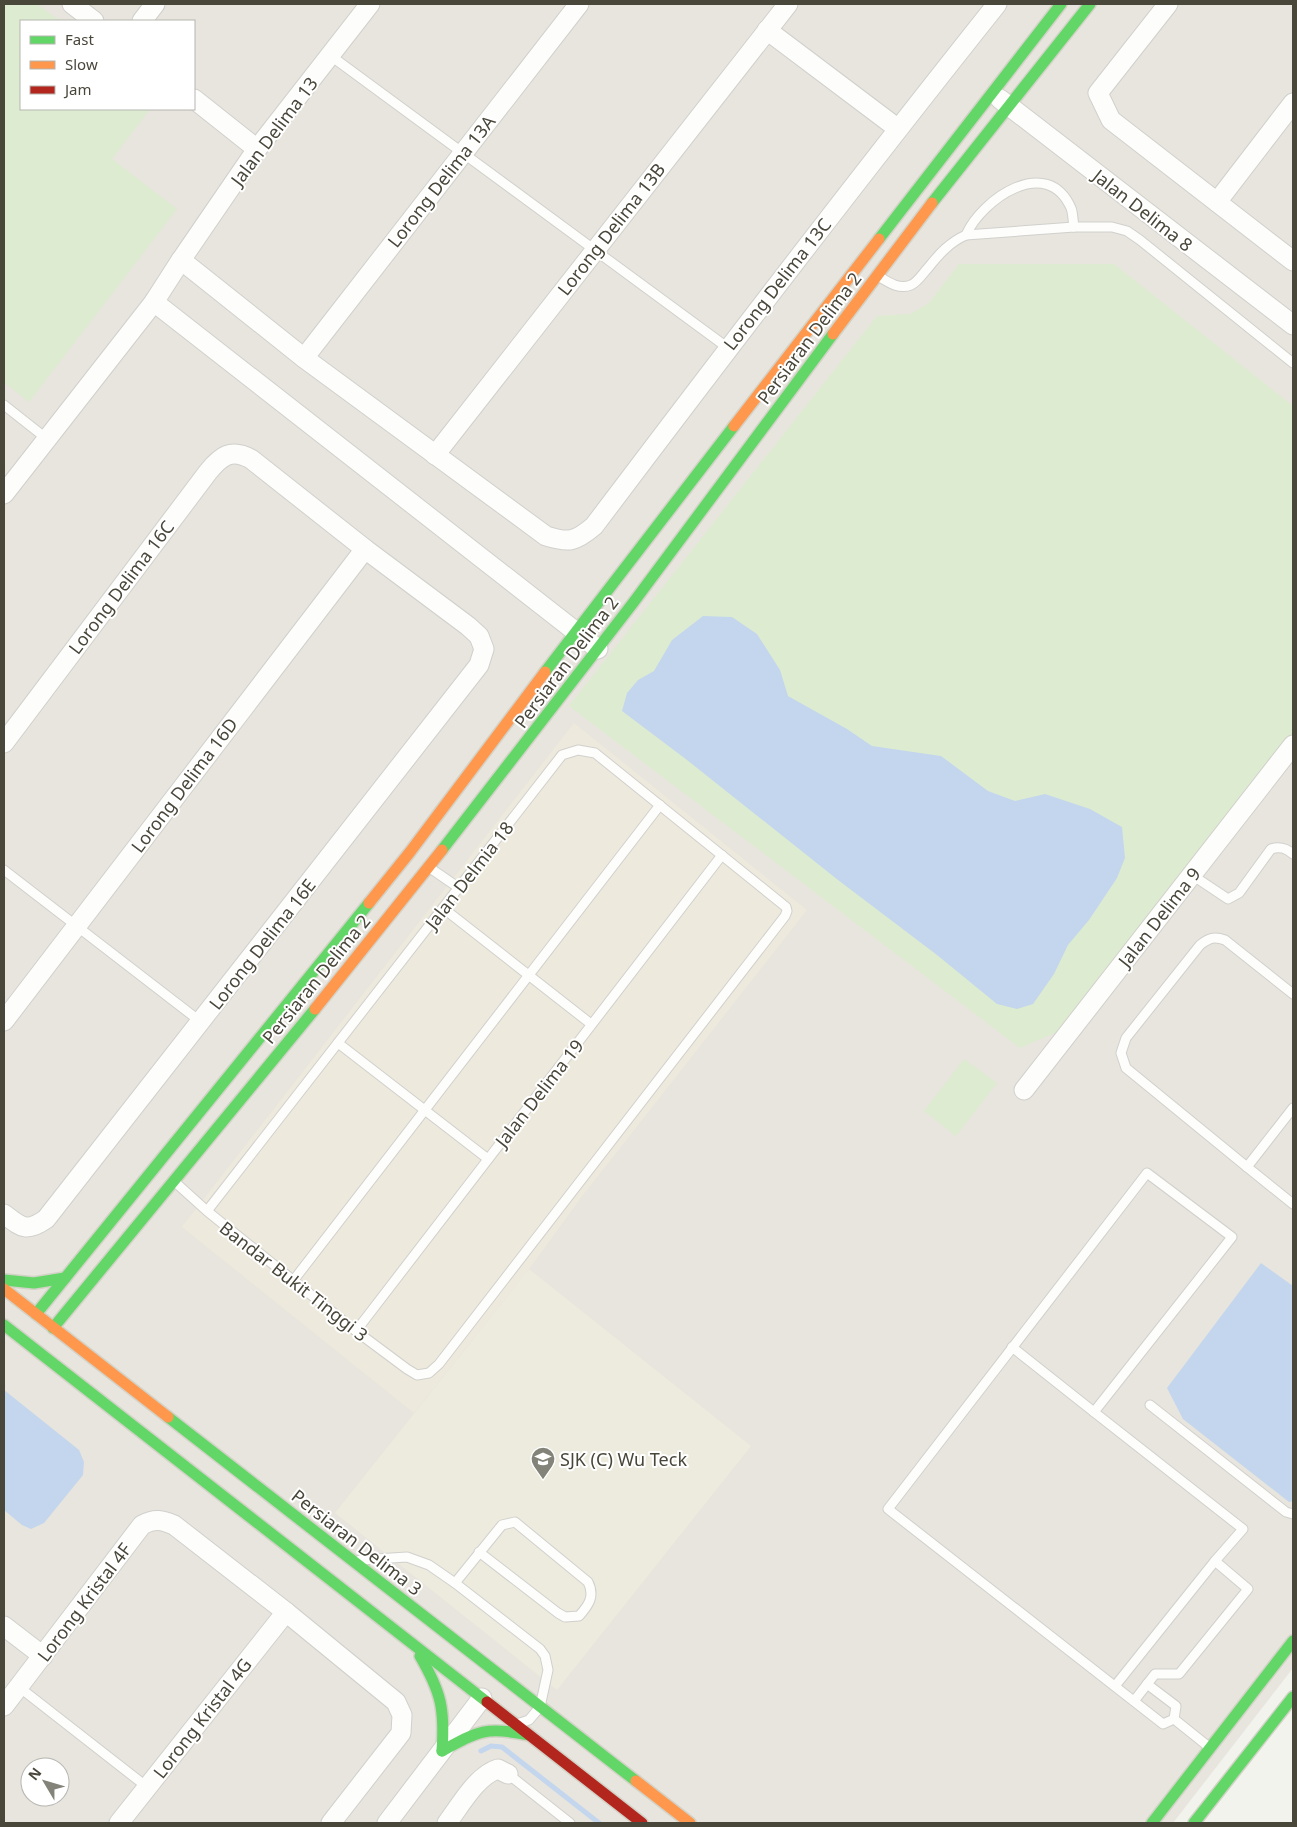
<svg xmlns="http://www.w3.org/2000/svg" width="1297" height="1827" font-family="'Noto Sans',sans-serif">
  <rect width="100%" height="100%" fill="#f3f3ee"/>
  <path fill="#e7e5dd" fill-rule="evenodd" d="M4,4H1293V1668L1173,1823H4ZM21,21H194V109H21ZM30,1767H60V1797H30Z"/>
  <path fill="#ede9dc" d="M574,723L807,910L580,1199L529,1269L414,1413L182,1227Z"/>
  <path fill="#edebde" d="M529,1269L751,1446L557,1690L335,1513Z"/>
  <g fill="#ddecd0">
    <path d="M4,4H37L60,21H21V109H150L112,159L177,209L29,402L4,382Z"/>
    <path d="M959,264H1114L1293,406V737L1069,1027L1020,1048L569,706L877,316L910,314L928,304Z"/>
    <path d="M964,1059L997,1083L956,1136L924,1111Z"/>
  </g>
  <g fill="#c3d6ed">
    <path d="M703,616L732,617L757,634L780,670L788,696L847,729L872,746L941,756L988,791L1015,801L1045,794L1090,809L1122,827L1125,858L1117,878L1089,920L1068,945L1054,974L1033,1004L1017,1009L997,1004L937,955L838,880L687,760L622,711L627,693L638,680L654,671L672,640Z"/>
    <path d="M1261,1263L1293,1286V1501L1289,1502L1183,1419L1167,1388Z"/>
    <path d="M4,1390L79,1450L84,1462L83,1475L44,1523L31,1529L22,1525L4,1510Z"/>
  </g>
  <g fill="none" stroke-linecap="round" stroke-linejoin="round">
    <path stroke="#c3d6ed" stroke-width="5" d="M481,1751L491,1746L502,1747L599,1823"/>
    <defs>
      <g id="lane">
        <path d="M331,56L728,348"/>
        <path d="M966,235C982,199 1047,154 1071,208C1073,213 1073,221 1074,227"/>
        <path d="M878,276C888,282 899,290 911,285C918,282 923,273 928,268C939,254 950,242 966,235L1074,227H1112L1127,231L1140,240L1293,363"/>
        <path d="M4,405L47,439"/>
        <path d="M430,868L459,888"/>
        <path d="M4,870L201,1022"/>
        <path d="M1192,875L1228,899L1239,893L1271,849C1280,846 1286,848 1293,854"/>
        <path d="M443,908L591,1024"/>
        <path d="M338,1043L488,1159"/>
        <path d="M1293,1108L1247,1167L1293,1204"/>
        <path d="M1247,1167L1126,1068L1121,1053L1126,1038L1200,945C1209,938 1214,936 1225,940L1293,994"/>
        <path d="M176,1183L207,1211L356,1331L407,1369L417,1375L429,1373L439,1364L785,916L787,911L786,907L595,753L578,750L562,755L207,1211"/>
        <path d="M293,1281L660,805"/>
        <path d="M356,1331L722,855"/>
        <path d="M1012,1347L1094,1412"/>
        <path d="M1150,1405L1286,1512L1293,1514"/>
        <path d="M360,1560L407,1557L429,1565L455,1583L540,1649L545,1656L548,1670L540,1707L529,1720L520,1723"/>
        <path d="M455,1583L502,1525L515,1522L588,1582C595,1596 589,1605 579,1616L565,1617L558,1613L479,1552"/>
        <path d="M1147,1684L1176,1706L1174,1719"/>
        <path d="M1115,1686L1215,1561"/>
        <path d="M19,1687L147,1787"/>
        <path d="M1134,1701L1155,1674H1179L1248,1589L1215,1561L1243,1529L1094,1412L1232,1237L1147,1173L888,1509L1163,1724L1174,1719"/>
        <path d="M1174,1719L1209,1747"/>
        <path d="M508,1774L570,1823"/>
      </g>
      <g id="street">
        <path d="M72,4L94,21"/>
        <path d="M1168,4L1098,93L1111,120L1293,261"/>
        <path d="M142,21L155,4"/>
        <path d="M767,30L897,128"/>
        <path d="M194,99L257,149"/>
        <path d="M1000,99L1293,325"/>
        <path d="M1217,202L1293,103"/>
        <path d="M181,260L304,358L546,536C569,543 575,542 594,526C726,351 860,176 997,4"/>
        <path d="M154,302L598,649"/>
        <path d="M304,358L579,4"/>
        <path d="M435,455L788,4"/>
        <path d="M4,494L154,302L181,260L257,149L370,4"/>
        <path d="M4,743L208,472C221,456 231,448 251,459L365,549L468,626L479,636L484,649L479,665L46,1219C26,1233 21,1227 4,1214"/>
        <path d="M4,1021L365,549"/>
        <path d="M1024,1090L1293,745"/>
        <path d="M4,1626L43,1656"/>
        <path d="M4,1706L142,1525C155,1518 162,1520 174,1525L286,1612L396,1702L402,1715L401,1733L331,1823"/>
        <path d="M119,1823L286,1612"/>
        <path d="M387,1823L482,1698"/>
        <path d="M447,1823C460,1806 477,1775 498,1769L508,1774"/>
      </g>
      <g id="fast">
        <path d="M932,203L1090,4"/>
        <path d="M879,239L1061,4"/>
        <path d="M545,672L734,426"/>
        <path d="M442,850L633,603L833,334"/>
        <path d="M4,1280L34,1283L65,1278"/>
        <path d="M36,1314L369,903"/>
        <path d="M4,1325L487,1702"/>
        <path d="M53,1328L315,1009"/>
        <path d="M168,1417L636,1781"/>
        <path d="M420,1656C441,1692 445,1709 442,1751"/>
        <path d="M442,1751C478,1731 487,1726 528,1735"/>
        <path d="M1152,1823L1293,1641"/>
        <path d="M1194,1823L1293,1697"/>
      </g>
      <g id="slow">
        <path d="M833,334L932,203"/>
        <path d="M734,426L879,239"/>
        <path d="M369,903L410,852L545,672"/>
        <path d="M315,1009L442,850"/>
        <path d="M4,1289L168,1417"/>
        <path d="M636,1781L690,1823"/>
      </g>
      <path id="jam" d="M487,1702L642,1823"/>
    </defs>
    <use href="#lane" stroke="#d1d0cc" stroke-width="11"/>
    <use href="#street" stroke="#d1d0cc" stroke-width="21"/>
    <use href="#fast" stroke="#d3d2c7" stroke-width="14"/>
    <use href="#slow" stroke="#d3d2c7" stroke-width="14"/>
    <use href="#jam" stroke="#d3d2c7" stroke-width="14"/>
    <use href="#lane" stroke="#fdfdfc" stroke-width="9"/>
    <use href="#street" stroke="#fdfdfc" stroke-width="19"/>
    <use href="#fast" stroke="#63d668" stroke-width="11"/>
    <use href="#slow" stroke="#ff974d" stroke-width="11"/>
    <use href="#jam" stroke="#b3261e" stroke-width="11"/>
  </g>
  <defs>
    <symbol id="school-pin" viewBox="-11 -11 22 30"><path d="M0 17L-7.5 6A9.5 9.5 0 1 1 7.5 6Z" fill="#848379" stroke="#fff"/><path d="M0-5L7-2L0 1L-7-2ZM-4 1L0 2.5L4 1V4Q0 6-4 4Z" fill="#fff"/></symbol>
  </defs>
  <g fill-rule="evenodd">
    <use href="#school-pin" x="529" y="1445" width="28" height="38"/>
  </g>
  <g text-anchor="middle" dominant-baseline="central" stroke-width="4" stroke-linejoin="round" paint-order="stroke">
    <g font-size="18" fill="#49463a" stroke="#fff">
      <text transform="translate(274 131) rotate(-53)">Jalan Delima 13</text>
      <text transform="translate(441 181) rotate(-52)">Lorong Delima 13A</text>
      <text transform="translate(1143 210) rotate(38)">Jalan Delima 8</text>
      <text transform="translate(611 229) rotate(-52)">Lorong Delima 13B</text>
      <text transform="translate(777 284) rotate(-52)">Lorong Delima 13C</text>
      <text transform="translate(809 338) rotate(-53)">Persiaran Delima 2</text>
      <text transform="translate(121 587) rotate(-53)">Lorong Delima 16C</text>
      <text transform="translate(566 662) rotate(-53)">Persiaran Delima 2</text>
      <text transform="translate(184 785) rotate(-53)">Lorong Delima 16D</text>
      <text transform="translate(469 875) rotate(-52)">Jalan Delmia 18</text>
      <text transform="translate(1159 917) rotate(-52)">Jalan Delima 9</text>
      <text transform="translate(262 944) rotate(-52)">Lorong Delima 16E</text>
      <text transform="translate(316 979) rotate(-51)">Persiaran Delima 2</text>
      <text transform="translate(539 1093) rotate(-52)">Jalan Delima 19</text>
      <text transform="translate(294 1281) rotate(38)">Bandar Bukit Tinggi 3</text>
      <text transform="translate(357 1542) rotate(38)">Persiaran Delima 3</text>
      <text transform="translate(84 1602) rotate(-53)">Lorong Kristal 4F</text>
      <text transform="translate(202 1718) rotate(-52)">Lorong Kristal 4G</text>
    </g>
    <g font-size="18" fill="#49463a" stroke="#fff" text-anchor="start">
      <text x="560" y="1459">SJK (C) Wu Teck</text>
    </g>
  </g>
  <rect width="1297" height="1827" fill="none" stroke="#49463a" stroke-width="10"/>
  <rect x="20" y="20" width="175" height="90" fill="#ffffff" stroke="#b6b5b0"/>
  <rect x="30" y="36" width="25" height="8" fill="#63d668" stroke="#b6b5b0"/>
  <text x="65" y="45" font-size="15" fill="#49463a">Fast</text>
  <rect x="30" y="61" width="25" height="8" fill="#ff974d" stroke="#b6b5b0"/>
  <text x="65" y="70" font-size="15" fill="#49463a">Slow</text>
  <rect x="30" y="86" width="25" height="8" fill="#b3261e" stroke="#b6b5b0"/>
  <text x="65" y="95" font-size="15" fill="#49463a">Jam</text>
  <g transform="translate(45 1782) rotate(308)"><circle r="24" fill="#ffffff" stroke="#b6b5b0"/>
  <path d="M0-4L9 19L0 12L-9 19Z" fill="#848379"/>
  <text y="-8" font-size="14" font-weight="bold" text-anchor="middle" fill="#49463a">N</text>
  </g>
</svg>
